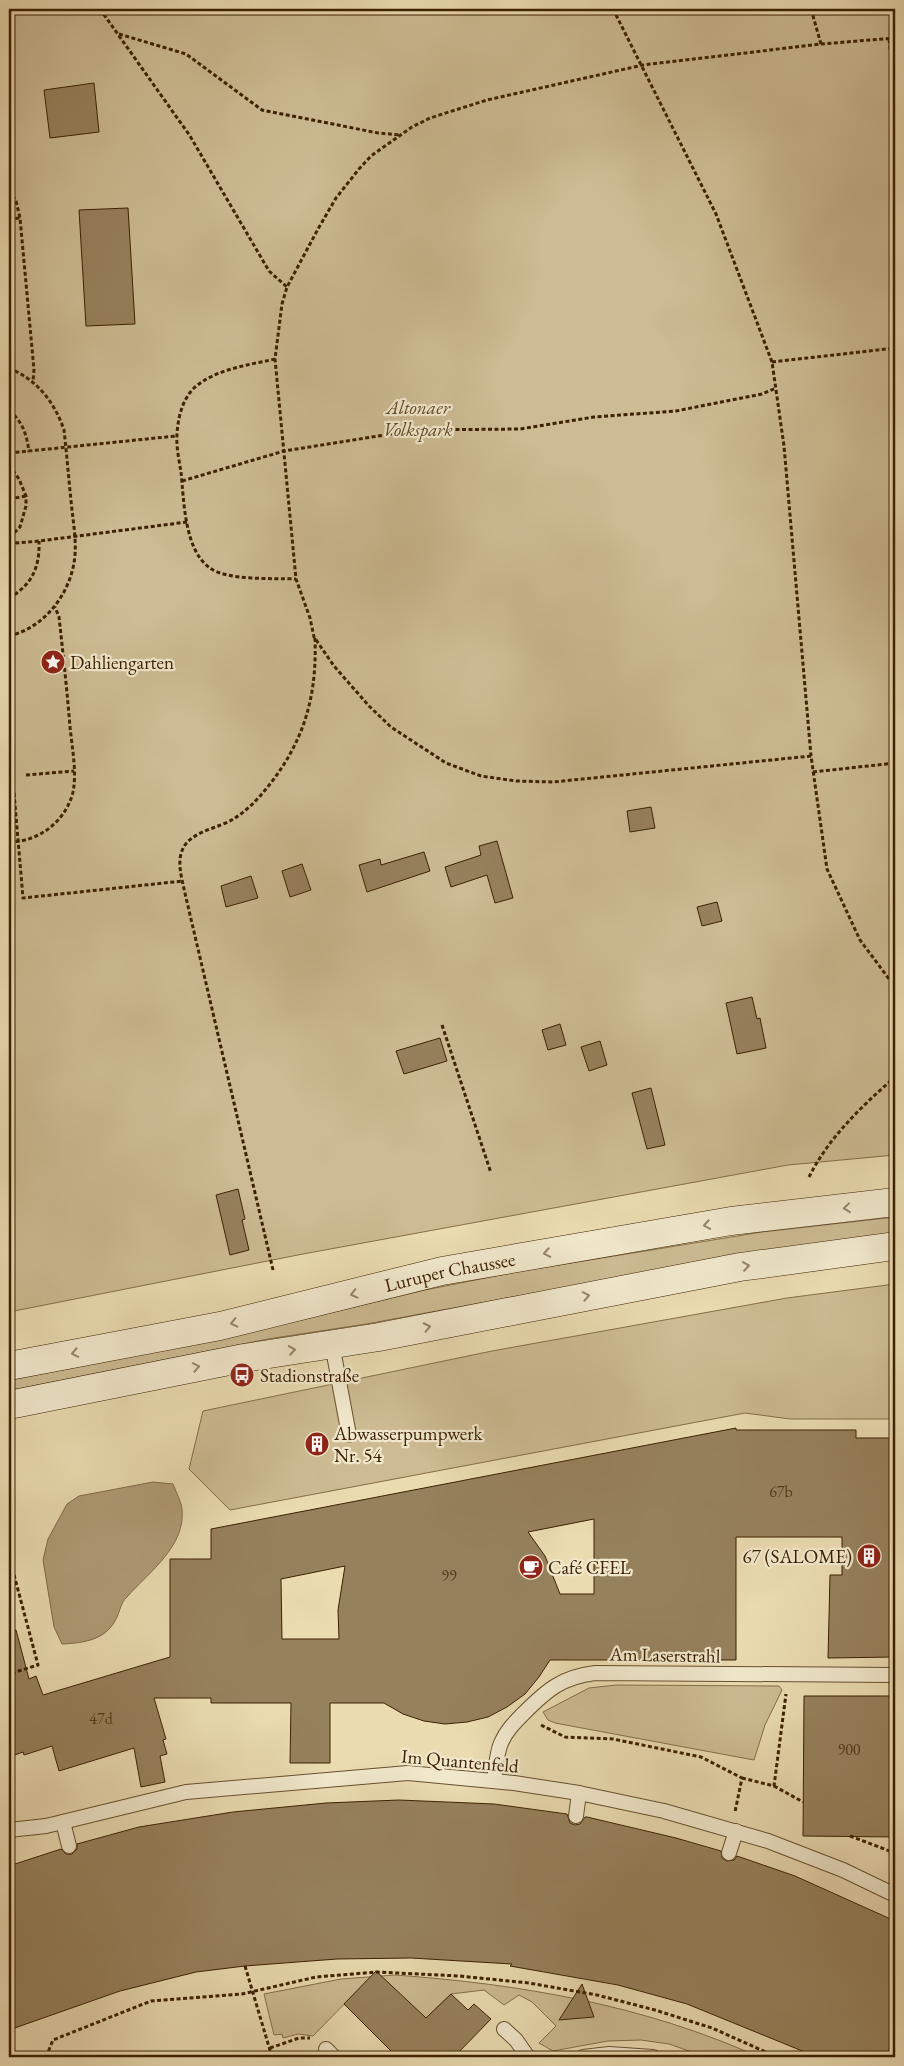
<svg xmlns="http://www.w3.org/2000/svg" width="904" height="2066" font-family="'EB Garamond',serif">
  <rect width="100%" height="100%" fill="#eadbb1"/>
  <filter id="stains"><feTurbulence type="fractalNoise" baseFrequency=".004" numOctaves="4"/><feColorMatrix values="0 0 0 0 .2 0 0 0 0 .09 0 0 0 0 .02 0 0 0 .5 -.17"/></filter>
  <radialGradient id="worn" r=".72"><stop offset=".6" stop-color="#630" stop-opacity="0"/><stop offset="1" stop-color="#630" stop-opacity=".3"/></radialGradient>
  <g fill="#ccbb93" stroke="#846e4a">
    <path d="M9,9H895V1155L788,1165L303,1254L9,1312Z"/>
    <path d="M895,1217V1233L665,1269L366,1324L268,1339L12,1390L10,1380L221,1339L425,1290L516,1272L762,1232Z"/>
    <path d="M895,1284V1419H790L745,1413L230,1510L189,1469L203,1411L492,1351L787,1298Z"/>
    <path d="M616,1685L779,1686L782,1690L765,1725L754,1760L555,1723L548,1720L543,1712L589,1688Z"/>
    <path d="M395,1975C520,1984 644,2005 759,2057H706L669,2044L641,2040L608,2041L553,2051L539,2043L556,2026L532,2002L519,1995L504,2005L484,1990L451,1994L426,2018L360,1988L313,2036L298,2034L283,2038L282,2034L274,2035L264,1994L341,1979Z"/>
  </g>
  <path fill="#af9b76" stroke="#816a48" d="M153,1482L173,1484C176,1492 181,1501 182,1509C186,1546 149,1572 127,1597C121,1602 120,1611 117,1617C107,1640 84,1643 62,1644L54,1627L43,1560L48,1539L67,1504L79,1496Z"/>
  <g fill="#96815d" stroke="#3c2002" fill-rule="evenodd">
    <path d="M94,83L99,132L50,138L44,90Z"/>
    <path d="M128,208L135,324L86,326L79,210Z"/>
    <path d="M651,807L655,828L630,832L627,811Z"/>
    <path d="M497,841L513,898L495,903L487,875L451,887L445,867L481,855L479,846Z"/>
    <path d="M424,852L430,871L367,892L359,865L380,859L381,865Z"/>
    <path d="M302,864L311,890L290,897L282,871Z"/>
    <path d="M251,876L258,898L226,907L221,886Z"/>
    <path d="M717,902L722,921L702,926L697,907Z"/>
    <path d="M752,997L757,1019L760,1018L766,1048L737,1054L726,1003Z"/>
    <path d="M560,1024L566,1045L548,1050L542,1030Z"/>
    <path d="M440,1038L447,1061L404,1074L396,1051Z"/>
    <path d="M600,1041L607,1065L589,1071L581,1047Z"/>
    <path d="M651,1088L665,1145L647,1149L632,1093Z"/>
    <path d="M238,1189L245,1219L242,1220L249,1250L230,1255L216,1195Z"/>
    <path d="M736,1428V1430H856V1438H895V1657L828,1658L830,1575H842V1537H736V1660H550L539,1677L525,1694L507,1707L488,1717L467,1722L445,1724L424,1721L403,1714L384,1703H330V1763H290L291,1703H211V1698H154L166,1739L163,1740L167,1754L160,1756L165,1782L141,1787L134,1748L59,1771L52,1746L24,1755L23,1752L9,1757V1631L16,1630L29,1679L36,1676L43,1695L170,1657V1559H211V1529ZM594,1519V1594H560L545,1556L528,1532ZM345,1566L338,1610L339,1639H282L281,1579Z"/>
    <path d="M804,1696H895V1837L803,1836Z"/>
    <path d="M399,1800L494,1804L567,1814L570,1823L575,1825L580,1824L585,1817H587L676,1838L721,1851L722,1858L727,1861L734,1860L737,1856L795,1876L895,1921V2057H817L687,2004L618,1985L510,1966L512,1964L411,1958L337,1959L245,1966L196,1972L120,1991L9,2030V1866L61,1849L66,1854H72L77,1849V1844L139,1827L233,1812L326,1803Z"/>
    <path d="M376,1971L426,2018L451,1994L468,2010L474,2004L491,2019L454,2057H397L344,2004Z"/>
    <path d="M582,1984L594,2017L559,2020Z"/>
  </g>
  <g fill="none" stroke-linecap="round" stroke-linejoin="round">
    <defs>
      <g id="service">
        <path d="M332,1344L349,1435"/>
        <path d="M494,1781C496,1769 496,1755 501,1743C506,1731 515,1722 524,1713C547,1690 562,1677 595,1673L895,1675"/>
        <path d="M576,1816L579,1793"/>
        <path d="M63,1822L69,1846"/>
        <path d="M9,1830L46,1826L186,1792L408,1773L514,1783L579,1793L664,1811L768,1841L843,1870L895,1895"/>
        <path d="M729,1853L736,1831"/>
        <path d="M504,2029L516,2040L528,2057"/>
        <path d="M326,2049L334,2057"/>
        <path d="M583,2057L609,2054L653,2057"/>
      </g>
      <g id="secondary">
        <path id="s1" d="M9,1366L220,1326L442,1271L731,1221L895,1202"/>
        <path d="M9,1405L244,1358L379,1337L740,1267L895,1246"/>
      </g>
    </defs>
    <use href="#service" stroke="#684f2e" stroke-width="16"/>
    <use href="#secondary" stroke="#3c2002" stroke-width="29"/>
    <g stroke="#3c2002" stroke-width="3" stroke-dasharray="4 2.5" stroke-linecap="butt">
      <path d="M100,9L190,136L269,271L287,287"/>
      <path d="M613,9L716,214L772,362L784,446L811,756L827,869L860,940L895,987"/>
      <path d="M811,9L821,44"/>
      <path d="M119,34L186,54L262,110L378,133L401,135"/>
      <path d="M889,39L895,91"/>
      <path d="M9,190L16,201L20,218L34,370L33,381"/>
      <path d="M9,219L20,218"/>
      <path d="M275,359C249,365 215,369 194,388C182,400 178,418 177,434C176,446 179,460 181,472C184,500 184,550 210,568C228,581 273,578 296,579"/>
      <path d="M772,362L895,348"/>
      <path d="M9,368C37,380 54,401 64,430C67,456 69,483 72,510C74,527 77,546 74,563C68,597 43,628 9,636"/>
      <path d="M9,411C23,421 27,436 29,452"/>
      <path d="M9,453L176,436"/>
      <path d="M9,465L19,479L26,496V506L20,527L9,538"/>
      <path d="M182,481L284,451L416,430L520,429L594,417L676,411L762,394L776,388"/>
      <path d="M9,499L26,496"/>
      <path d="M9,541L17,543L39,541L187,522"/>
      <path d="M9,598C32,585 40,567 39,541"/>
      <path d="M9,740L11,763"/>
      <path d="M811,756L553,782L516,781L481,776L446,763L391,727L369,706L334,666L314,637L310,618L296,579L275,359L282,304L287,287L318,229L336,198L359,169L371,156L412,127L430,118L487,100L643,65L821,44L895,38"/>
      <path d="M813,772L895,763"/>
      <path d="M26,775L74,771"/>
      <path d="M14,793L23,898L183,881"/>
      <path d="M9,842C39,842 66,821 73,792C77,772 72,747 70,727C67,690 63,653 59,617L55,607"/>
      <path d="M442,1025L491,1173"/>
      <path d="M809,1177C829,1137 862,1106 895,1077"/>
      <path d="M273,1270L184,889C181,875 176,858 185,845C196,830 220,828 235,818C249,809 260,797 270,784C305,739 317,695 315,638"/>
      <path d="M9,1556L38,1665L9,1674"/>
      <path d="M541,1725L565,1737L613,1739L701,1757L742,1778L735,1812"/>
      <path d="M742,1778L774,1786L786,1694"/>
      <path d="M774,1786L803,1802"/>
      <path d="M850,1836L895,1853"/>
      <path d="M270,2048L299,2038H310"/>
      <path d="M46,2057L53,2040L151,2001L242,1994L316,1977L377,1972L459,1976L529,1983L597,1995L655,2010L712,2028L777,2057"/>
    </g>
    <use href="#service" stroke="#f1e8cc" stroke-width="14"/>
    <use href="#secondary" stroke="#f1e8cc" stroke-width="28"/>
    <path stroke="#3c2002" stroke-width="3" stroke-dasharray="4 2.5" stroke-linecap="butt" d="M245,1966L272,2057"/>
  </g>
  <defs><path id="oneway-chevron" d="M-2-3.5L2.5 0L-2 3.5" fill="none" stroke-width="1.6" stroke-linecap="round" stroke-linejoin="round" transform="scale(1.25)"/></defs>
  <g stroke="#968467">
    <use href="#oneway-chevron" transform="translate(847 1208) rotate(174)"/>
    <use href="#oneway-chevron" transform="translate(707 1225) rotate(170)"/>
    <use href="#oneway-chevron" transform="translate(547 1253) rotate(170)"/>
    <use href="#oneway-chevron" transform="translate(746 1266) rotate(-8)"/>
    <use href="#oneway-chevron" transform="translate(354 1294) rotate(166)"/>
    <use href="#oneway-chevron" transform="translate(586 1296) rotate(-11)"/>
    <use href="#oneway-chevron" transform="translate(234 1323) rotate(167)"/>
    <use href="#oneway-chevron" transform="translate(427 1327) rotate(-12)"/>
    <use href="#oneway-chevron" transform="translate(292 1350) rotate(-8)"/>
    <use href="#oneway-chevron" transform="translate(75 1353) rotate(169)"/>
    <use href="#oneway-chevron" transform="translate(196 1367) rotate(-11)"/>
  </g>
  <defs>
    <symbol id="sight-disc" viewBox="-11 -11 22 22"><circle r="9.5" fill="#8f2418" stroke="#f1e8cc"/><path d="M0-6L1.8-2.2L6-1.7L2.9 1.2L3.7 5.4L0 3.3L-3.7 5.4L-2.9 1.2L-6-1.7L-1.8-2.2Z" fill="#fff"/></symbol>
    <symbol id="bus-disc" viewBox="-11 -11 22 22"><circle r="9.5" fill="#8f2418" stroke="#f1e8cc"/><path d="M-5-6H5V4H4V6H2V4H-2V6H-4V4H-5ZM-3.5-4V0h7V-4ZM-3.5 1.2v1.5H-2V1.2ZM2 1.2v1.5H3.5V1.2Z" fill="#fff"/></symbol>
    <symbol id="building-disc" viewBox="-11 -11 22 22"><circle r="9.5" fill="#8f2418" stroke="#f1e8cc"/><path d="M-4-6H4V6H1V3H-1V6H-4ZM-2.5-4.3h1.7v1.8h-1.7ZM.8-4.3h1.7v1.8H.8ZM-2.5-1h1.7V.8h-1.7ZM.8-1h1.7V.8H.8Z" fill="#fff"/></symbol>
    <symbol id="cafe-disc" viewBox="-11 -11 22 22"><circle r="9.5" fill="#8f2418" stroke="#f1e8cc"/><path d="M-5.5-4.5H6V0H3Q3 3.5 0 3.5H-2.5Q-5.5 3.5-5.5 0ZM3-3.2v2h1.7v-2ZM-6 4.5H4V6H-6Z" fill="#fff"/></symbol>
  </defs>
  <g fill-rule="evenodd">
    <use href="#sight-disc" x="39" y="648" width="28" height="28"/>
    <use href="#bus-disc" x="228" y="1361" width="28" height="28"/>
    <use href="#building-disc" x="303" y="1430" width="28" height="28"/>
    <use href="#building-disc" x="855" y="1542" width="28" height="28"/>
    <use href="#cafe-disc" x="517" y="1553" width="28" height="28"/>
  </g>
  <g text-anchor="middle" dominant-baseline="central" stroke-width="4.5" stroke-linejoin="round" paint-order="stroke">
    <g font-size="16" fill="#523819">
      <text x="781" y="1491">67b</text>
      <text x="449" y="1575">99</text>
      <text x="101" y="1718">47d</text>
      <text x="849" y="1749">900</text>
    </g>
    <g font-size="19" font-style="italic" fill="#604726" stroke="#f1e8cc">
      <text x="418" y="407">Altonaer<tspan x="418" dy="22">Volkspark</tspan></text>
    </g>
    <g font-size="19" fill="#3c2002" stroke="#f1e8cc" text-anchor="start">
      <text x="70" y="662">Dahliengarten</text>
      <text x="260" y="1375">Stadionstraße</text>
      <text x="334" y="1433">Abwasserpumpwerk<tspan x="334" dy="22">Nr. 54</tspan></text>
      <text x="852" y="1556" text-anchor="end">67 (SALOME)</text>
      <text x="548" y="1567">Café CFEL</text>
    </g>
    <g font-size="19" fill="#3c2002" stroke="#f1e8cc">
      <text stroke="none"><textPath href="#s1" startOffset="451">Luruper Chaussee</textPath></text>
      <text transform="translate(665 1655) rotate(1)">Am Laserstrahl</text>
      <text transform="translate(460 1761) rotate(5)">Im Quantenfeld</text>
    </g>
  </g>
  <rect width="904" height="2066" fill="none" stroke="#eadbb1" stroke-width="30"/>
  <rect x="10" y="10" width="884" height="2046" fill="none" stroke="#3c2002" stroke-width="2.5"/>
  <rect x="15" y="15" width="874" height="2036" fill="none" stroke="#3c2002"/>
  <rect width="100%" height="100%" filter="url(#stains)"/>
  <rect width="100%" height="100%" fill="url(#worn)"/>
</svg>
